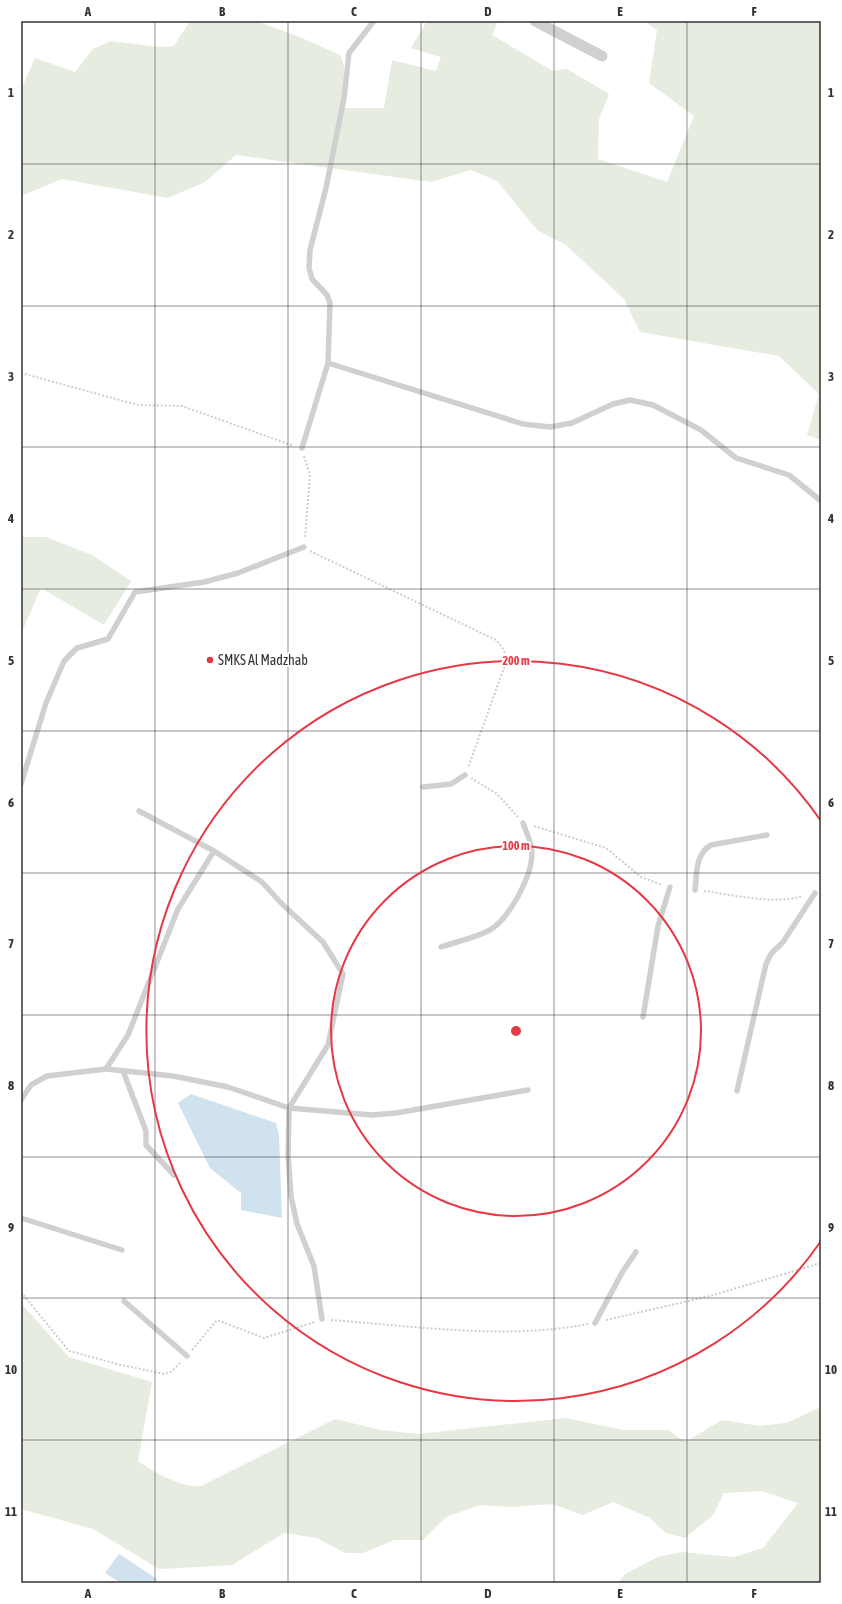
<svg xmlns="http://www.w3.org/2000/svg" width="842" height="1604" font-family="'Asap Condensed',sans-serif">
  <rect width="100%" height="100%" fill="#fff"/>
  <g fill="#e6ecdf">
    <path d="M190,21H256L302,38L340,55L344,65L343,108H384L392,60L436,71L441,57L411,48L427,21H498L492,35L553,71L567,69L609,94L599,119L598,159L667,182L694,116L649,83L657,30L644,21H821V440L807,435L819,394L779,356L640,332L624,299L566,245L537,230L497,181L471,170L431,182L236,155L205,182L168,198L62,179L21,196V90L35,58L75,72L93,49L111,41L158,47L174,46Z"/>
    <path d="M21,537H46L92,555L131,581L104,625L41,588L21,634Z"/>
    <path d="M21,1303L69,1357L152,1382L138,1461C154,1472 181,1488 201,1486L335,1419L381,1430L418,1434L566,1418L623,1430H669L679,1438L687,1441L722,1420L760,1426L786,1423L821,1407V1583H618L625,1574L658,1557L682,1552L734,1557L763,1548L798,1503L762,1491L724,1493L713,1515L685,1538L666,1533L650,1518L613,1502L583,1515L552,1504L510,1507L480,1505L446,1517L423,1540H394L363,1553H345L317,1538L284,1533L232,1565L159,1569L93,1529L21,1509Z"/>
  </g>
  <g fill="#cfe2ee">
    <path d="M191,1094L276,1123L279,1135L282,1218L241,1210V1193L210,1168L178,1103Z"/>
    <path d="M119,1554L157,1579L154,1583H121L105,1573Z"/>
  </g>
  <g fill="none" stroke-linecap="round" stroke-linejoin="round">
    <g stroke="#cdcdcd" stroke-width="2" stroke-dasharray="2 2" stroke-linecap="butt">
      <path d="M21,373L138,405L182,406L294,446"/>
      <path d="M304,456L310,475L305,538"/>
      <path d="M310,551L496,640C503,647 506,652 506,662L468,768"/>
      <path d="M471,778L497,794L518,817"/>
      <path d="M534,826L606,848L641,877L662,885"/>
      <path d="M704,891C735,895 773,905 803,896"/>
      <path d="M21,1292L69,1351L121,1365L164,1374L171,1372L181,1362"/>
      <path d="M331,1320C413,1326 507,1340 588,1324"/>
      <path d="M606,1320L710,1296L821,1263"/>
      <path d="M192,1350L217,1320L264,1338L315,1322"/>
    </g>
    <g stroke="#d0d0d0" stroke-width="5.5">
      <path d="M328,363L523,424L550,427L572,423L613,404L630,400L653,405L701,430L736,458L789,475L821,501"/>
      <path d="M302,448L328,363L330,303L327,295L312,279L309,268L310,250L326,188L344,98L349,53L374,21"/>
      <path d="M21,784L46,703L64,661L77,648L108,639L135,592L204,582L238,573L304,547"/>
      <path d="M423,787L451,784L465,775"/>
      <path d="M139,811L214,851L262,882L283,905L323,942L343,974L328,1045L289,1108L372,1115L396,1113L528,1090"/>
      <path d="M695,890C697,874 695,854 711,845L767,835"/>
      <path d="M441,947C456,942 474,938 488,931C509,920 532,876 532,853C532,843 526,832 523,823"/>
      <path d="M643,1017L658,926L670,887"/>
      <path d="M106,1069L128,1035L178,909L214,851"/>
      <path d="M123,1071L146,1131V1145L174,1175"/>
      <path d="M737,1091L766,964L771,954L783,942L815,893"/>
      <path d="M21,1100L31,1085L47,1076L106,1069L173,1076L228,1087L289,1108L288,1155L291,1196L297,1224L314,1266L322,1319"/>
      <path d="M21,1218L122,1250"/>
      <path d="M124,1301L187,1356"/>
      <path d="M595,1323L623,1271L636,1252"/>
    </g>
    <path stroke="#d0d0d0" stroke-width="11" d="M535,21L602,56"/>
  </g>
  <path fill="none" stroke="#333" stroke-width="1" stroke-opacity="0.55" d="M155,21V1583M288,21V1583M421,21V1583M554,21V1583M687,21V1583M21,164H821M21,306H821M21,447H821M21,589H821M21,731H821M21,873H821M21,1015H821M21,1157H821M21,1298H821M21,1440H821"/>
  <g fill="none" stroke="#e63946" stroke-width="2">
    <circle cx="516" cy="1031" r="185"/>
    <path d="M821 1241A370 370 0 1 1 821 821"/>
  </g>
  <circle fill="#e63946" stroke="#fff" stroke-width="1.5" cx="210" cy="660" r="4"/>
  <g text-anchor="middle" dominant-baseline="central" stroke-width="4" stroke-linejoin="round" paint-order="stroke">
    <g font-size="14" fill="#333" stroke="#fff" text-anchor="start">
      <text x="218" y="660">SMKS Al Madzhab</text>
    </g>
  </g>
  <circle cx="516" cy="1031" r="6" fill="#e63946" stroke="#fff" stroke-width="2"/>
  <g font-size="12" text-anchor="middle" font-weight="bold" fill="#e63946" stroke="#fff" stroke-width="4" stroke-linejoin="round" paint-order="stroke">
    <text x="516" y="665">200 m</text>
    <text x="516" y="850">100 m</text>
  </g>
  <rect width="842" height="1604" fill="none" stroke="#ffffff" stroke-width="44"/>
  <rect x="22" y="22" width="798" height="1560" fill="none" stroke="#333" stroke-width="1.5"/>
  <g font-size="13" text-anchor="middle" font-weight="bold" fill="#333">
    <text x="88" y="16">A</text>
    <text x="222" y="16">B</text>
    <text x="354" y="16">C</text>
    <text x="488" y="16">D</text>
    <text x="620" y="16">E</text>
    <text x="754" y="16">F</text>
    <text x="11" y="97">1</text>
    <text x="831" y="97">1</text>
    <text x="11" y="239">2</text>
    <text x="831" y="239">2</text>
    <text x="11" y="381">3</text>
    <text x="831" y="381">3</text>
    <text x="11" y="523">4</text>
    <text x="831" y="523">4</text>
    <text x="11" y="665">5</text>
    <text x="831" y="665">5</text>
    <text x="11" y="807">6</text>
    <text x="831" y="807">6</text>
    <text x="11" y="948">7</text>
    <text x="831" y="948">7</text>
    <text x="11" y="1090">8</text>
    <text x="831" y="1090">8</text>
    <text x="11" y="1232">9</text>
    <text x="831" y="1232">9</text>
    <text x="11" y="1374">10</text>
    <text x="831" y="1374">10</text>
    <text x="11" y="1516">11</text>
    <text x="831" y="1516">11</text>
    <text x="88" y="1598">A</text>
    <text x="222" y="1598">B</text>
    <text x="354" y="1598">C</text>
    <text x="488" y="1598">D</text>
    <text x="620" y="1598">E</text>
    <text x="754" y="1598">F</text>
  </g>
</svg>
